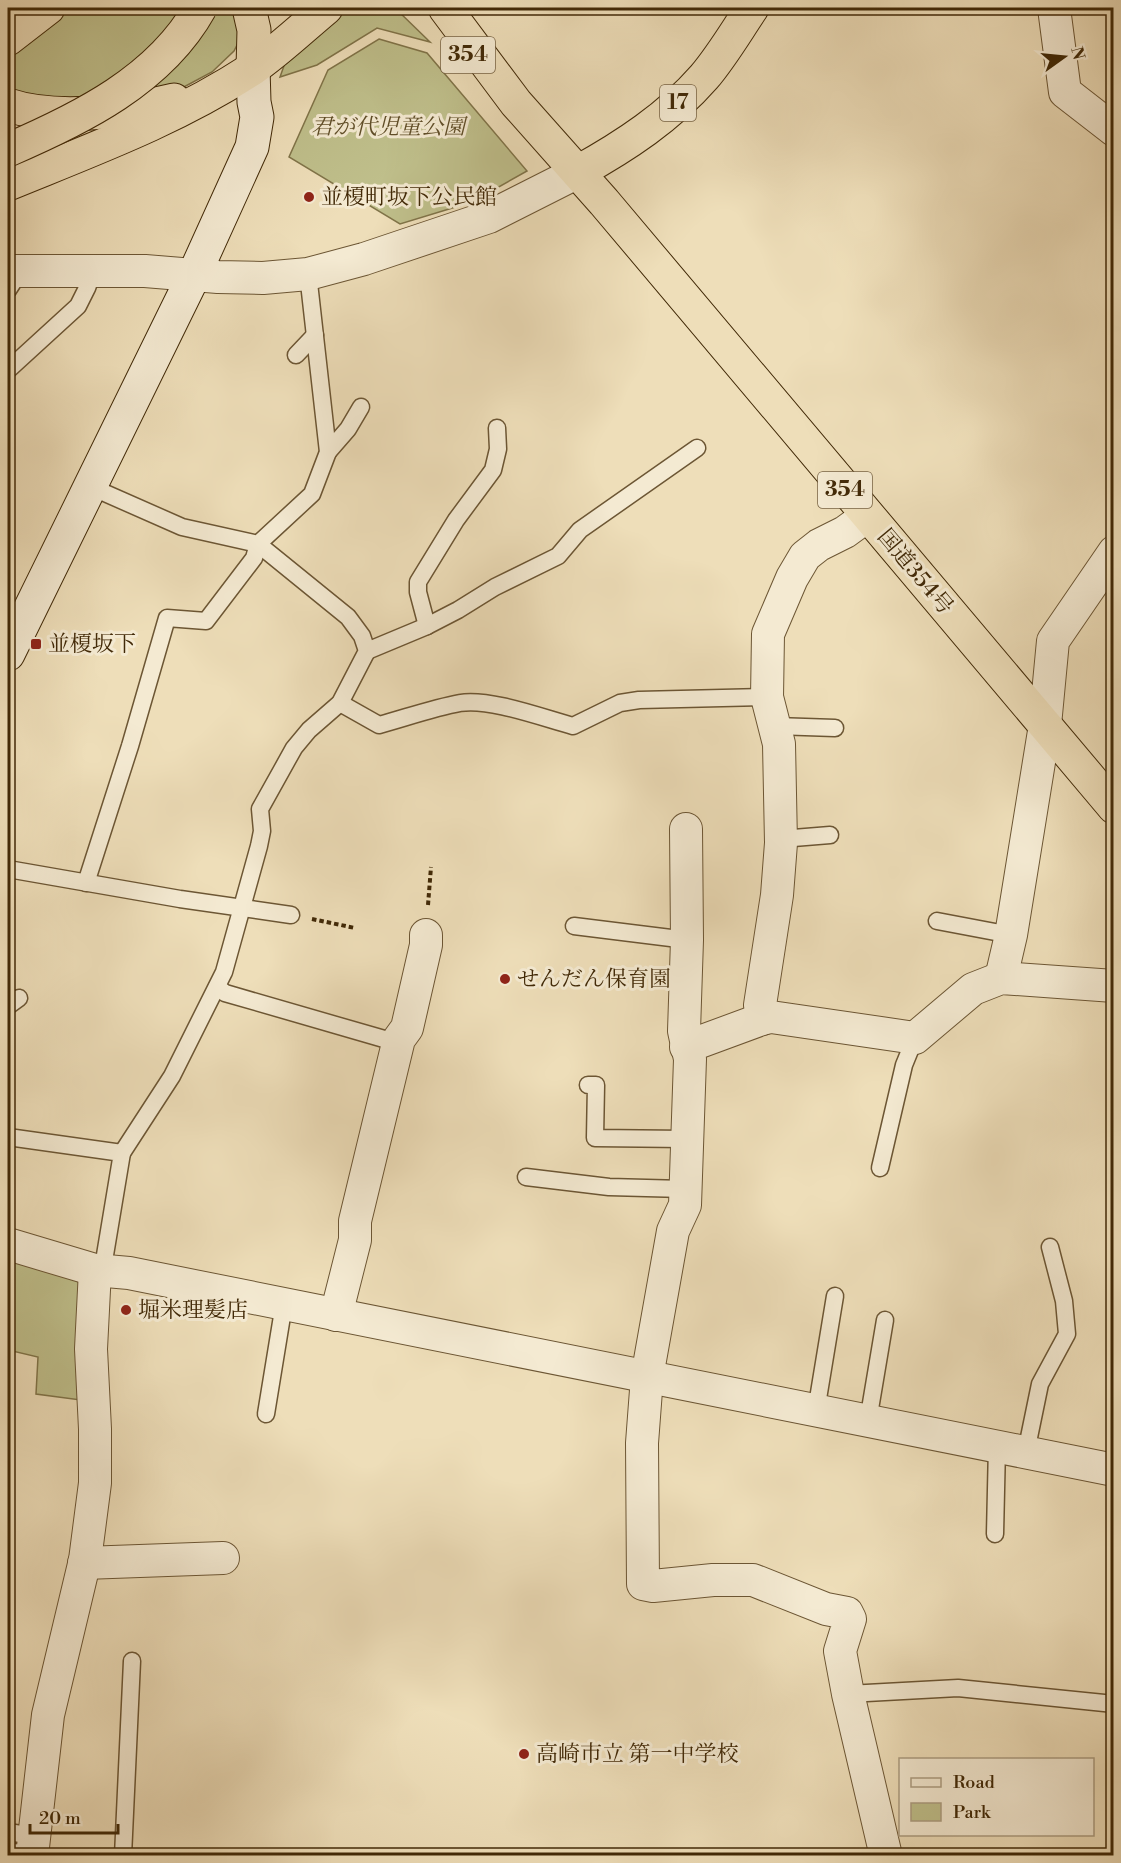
<svg xmlns="http://www.w3.org/2000/svg" width="1121" height="1863" font-family="'Libre Bodoni','Noto Serif JP',serif">
  <rect width="100%" height="100%" fill="#eedeb9"/>
  <filter id="stains"><feTurbulence type="fractalNoise" baseFrequency=".00333" numOctaves="4"/><feColorMatrix values="0 0 0 0 .2 0 0 0 0 .09 0 0 0 0 .02 0 0 0 .5 -.17"/></filter>
  <radialGradient id="worn" r=".72"><stop offset=".6" stop-color="#630" stop-opacity="0"/><stop offset="1" stop-color="#630" stop-opacity=".3"/></radialGradient>
  <g fill="#bfbf8b" stroke="#807449" stroke-width="1.5">
    <path d="M8,8H238L240,39L234,51L212,72L182,88L137,101L8,95Z"/>
    <path d="M352,8H395L430,42L377,28L317,65L280,77L285,63L336,17Z"/>
    <path d="M379,39L427,53L527,171L472,202L400,224L289,157L328,70Z"/>
    <path d="M8,1251L90,1276L88,1401L36,1394L38,1357L8,1350Z"/>
  </g>
  <g fill="none" stroke-linecap="round" stroke-linejoin="round">
    <defs>
      <g id="lane">
        <path d="M8,290L21,270"/>
        <path d="M296,355L315,335"/>
        <path d="M8,370L78,306L87,288L93,271"/>
        <path d="M328,452L348,429L361,407"/>
        <path d="M89,486L182,527L258,544L348,617L362,636L367,651L340,703L309,730L294,748L260,809L262,831L259,846L224,972L172,1076L122,1153"/>
        <path d="M427,626L418,592V582L456,520L493,470L498,449L497,428"/>
        <path d="M367,651L427,626L458,610L495,587L558,556L580,530L697,448"/>
        <path d="M340,703L379,725C405,718 433,708 460,703C490,698 543,718 573,726L620,703L639,700L767,697"/>
        <path d="M775,726L835,728"/>
        <path d="M781,839L830,835"/>
        <path d="M8,869L180,899L291,915"/>
        <path d="M86,883L130,746L167,618L206,621L254,558L258,544L312,494L328,452L308,274"/>
        <path d="M937,921L1011,935"/>
        <path d="M574,926L687,940"/>
        <path d="M217,987L225,993L398,1043"/>
        <path d="M8,1006L19,998"/>
        <path d="M588,1085H596L595,1138L686,1139"/>
        <path d="M8,1137L122,1153L104,1261L95,1270"/>
        <path d="M880,1168L904,1065L915,1038"/>
        <path d="M526,1177L609,1187L684,1189"/>
        <path d="M816,1411L835,1296"/>
        <path d="M266,1414L284,1304"/>
        <path d="M868,1421L885,1320"/>
        <path d="M1026,1452L1040,1384L1067,1334L1064,1301L1050,1247"/>
        <path d="M995,1534L997,1446"/>
        <path d="M848,1694L958,1688L1114,1704"/>
        <path d="M8,1832L34,1836"/>
        <path d="M8,1852L32,1853"/>
        <path d="M123,1856L132,1661"/>
      </g>
      <g id="street">
        <path d="M1054,8L1065,92L1114,130"/>
        <path d="M8,271H145L218,277L263,278L308,274L364,259L489,217L578,172"/>
        <path d="M686,829L687,940L684,1031L690,1059L685,1205L673,1231L647,1377L642,1443L643,1584L653,1586L713,1580H753L826,1609L847,1613L850,1619L840,1651L848,1694L886,1856"/>
        <path d="M1001,978L1011,935L1045,725L1053,641L1114,552"/>
        <path d="M762,1019L760,1005L777,895L781,843L779,744L767,697L768,634L792,578L805,556L819,545L845,532L867,516"/>
        <path d="M686,1047L762,1019L771,1017L915,1038L973,989L1001,978L1114,986"/>
        <path d="M8,1244L95,1270L129,1273L1114,1470"/>
        <path d="M336,1315L355,1240V1221L399,1039L407,1028L426,945V935"/>
        <path d="M84,1563L223,1558"/>
        <path d="M32,1856L48,1715L85,1560L95,1483V1429L91,1349L95,1270"/>
      </g>
      <path id="secondary" d="M8,654L194,275L252,147L257,117L254,102L253,68"/>
      <g id="highway">
        <path d="M249,8L254,30L253,68"/>
        <path d="M445,8L516,103L604,202L1114,807"/>
        <path d="M8,39L48,8"/>
        <path d="M8,105C56,121 125,112 174,100"/>
        <path d="M578,172C625,146 669,117 704,77C722,56 737,30 752,8"/>
        <path d="M8,184C91,150 176,119 252,69C278,51 302,28 326,8"/>
      </g>
    </defs>
    <use href="#lane" stroke="#6c5634" stroke-width="19"/>
    <use href="#street" stroke="#6c5634" stroke-width="34"/>
    <use href="#secondary" stroke="#412907" stroke-width="35"/>
    <use href="#highway" stroke="#412907" stroke-width="35"/>
    <g stroke="#412907" stroke-width="4" stroke-dasharray="4.5 3" stroke-linecap="butt">
      <path d="M428,905L431,867"/>
      <path d="M312,919L355,928"/>
    </g>
    <use href="#lane" stroke="#f4ead2" stroke-width="16"/>
    <use href="#street" stroke="#f4ead2" stroke-width="32"/>
    <use href="#secondary" stroke="#f4ead2" stroke-width="33"/>
    <use href="#highway" stroke="#eedeb9" stroke-width="33"/>
    <defs>
      <path id="highway-bridge" d="M8,150C80,119 160,80 200,8"/>
    </defs>
    <use href="#highway-bridge" stroke="#412907" stroke-width="35" stroke-linecap="butt"/>
    <use href="#highway-bridge" stroke="#eedeb9" stroke-width="33"/>
  </g>
  <g fill="#8f2418" stroke="#f4ead2" stroke-width="2">
    <circle cx="309" cy="197" r="6"/>
    <rect x="30" y="638" width="12" height="12" rx="3"/>
    <circle cx="505" cy="979" r="6"/>
    <circle cx="126" cy="1310" r="6"/>
    <circle cx="524" cy="1754" r="6"/>
  </g>
  <g text-anchor="middle" dominant-baseline="central" stroke-width="6" stroke-linejoin="round" paint-order="stroke">
    <g fill="#f4ead2" stroke="#776344" stroke-width="1.5">
      <rect x="441" y="37" width="54" height="36" rx="4.5"/>
      <rect x="660" y="85" width="36" height="36" rx="4.5"/>
      <rect x="818" y="472" width="54" height="36" rx="4.5"/>
    </g>
    <g font-size="21" font-weight="bold" fill="#412907">
      <text x="468" y="55">354</text>
      <text x="678" y="103">17</text>
      <text x="845" y="490">354</text>
    </g>
    <g font-size="22" font-style="italic" fill="#604e28" stroke="#f4ead2">
      <text x="388" y="127">君が代児童公園</text>
    </g>
    <g font-size="22" fill="#412907" stroke="#f4ead2" text-anchor="start">
      <text x="321" y="197">並榎町坂下公民館</text>
      <text x="48" y="644">並榎坂下</text>
      <text x="517" y="979">せんだん保育園</text>
      <text x="138" y="1310">堀米理髪店</text>
      <text x="536" y="1754">高崎市立 第一中学校</text>
    </g>
    <g font-size="22" fill="#412907" stroke="#f4ead2">
      <text transform="translate(915 572) rotate(50)">国道354号</text>
    </g>
  </g>
  <rect width="1121" height="1863" fill="none" stroke="#eedeb9" stroke-width="30"/>
  <rect x="9" y="9" width="1103" height="1845" fill="none" stroke="#412907" stroke-width="3"/>
  <rect x="15" y="15" width="1091" height="1833" fill="none" stroke="#412907" stroke-width="1.5"/>
  <rect x="899" y="1758" width="195" height="78" fill="#f4ead2" stroke="#ac9d81" stroke-width="1.5"/>
  <rect x="911" y="1778" width="30" height="9" fill="#f4ead2" stroke="#ac9d81" stroke-width="1.5"/>
  <text x="953" y="1788" font-size="18" fill="#412907">Road</text>
  <rect x="911" y="1803" width="30" height="18" fill="#bfbf8b" stroke="#ac9d81" stroke-width="1.5"/>
  <text x="953" y="1818" font-size="18" fill="#412907">Park</text>
  <g transform="translate(1064 57) rotate(75)" stroke="#f4ead2" stroke-width="4.5" paint-order="stroke">
  <path d="M0-4.5L10 22L0 15L-10 22Z" fill="#412907"/>
  <text y="-9" font-size="16" font-weight="bold" text-anchor="middle" fill="#412907">N</text>
  </g>
  <path d="M30 1824v9h88v-9" fill="none" stroke="#412907" stroke-width="3"/>
  <text x="39" y="1824" font-size="18" fill="#412907" stroke="#f4ead2" stroke-width="4.5" paint-order="stroke">20 m</text>
  <rect width="100%" height="100%" filter="url(#stains)"/>
  <rect width="100%" height="100%" fill="url(#worn)"/>
</svg>
